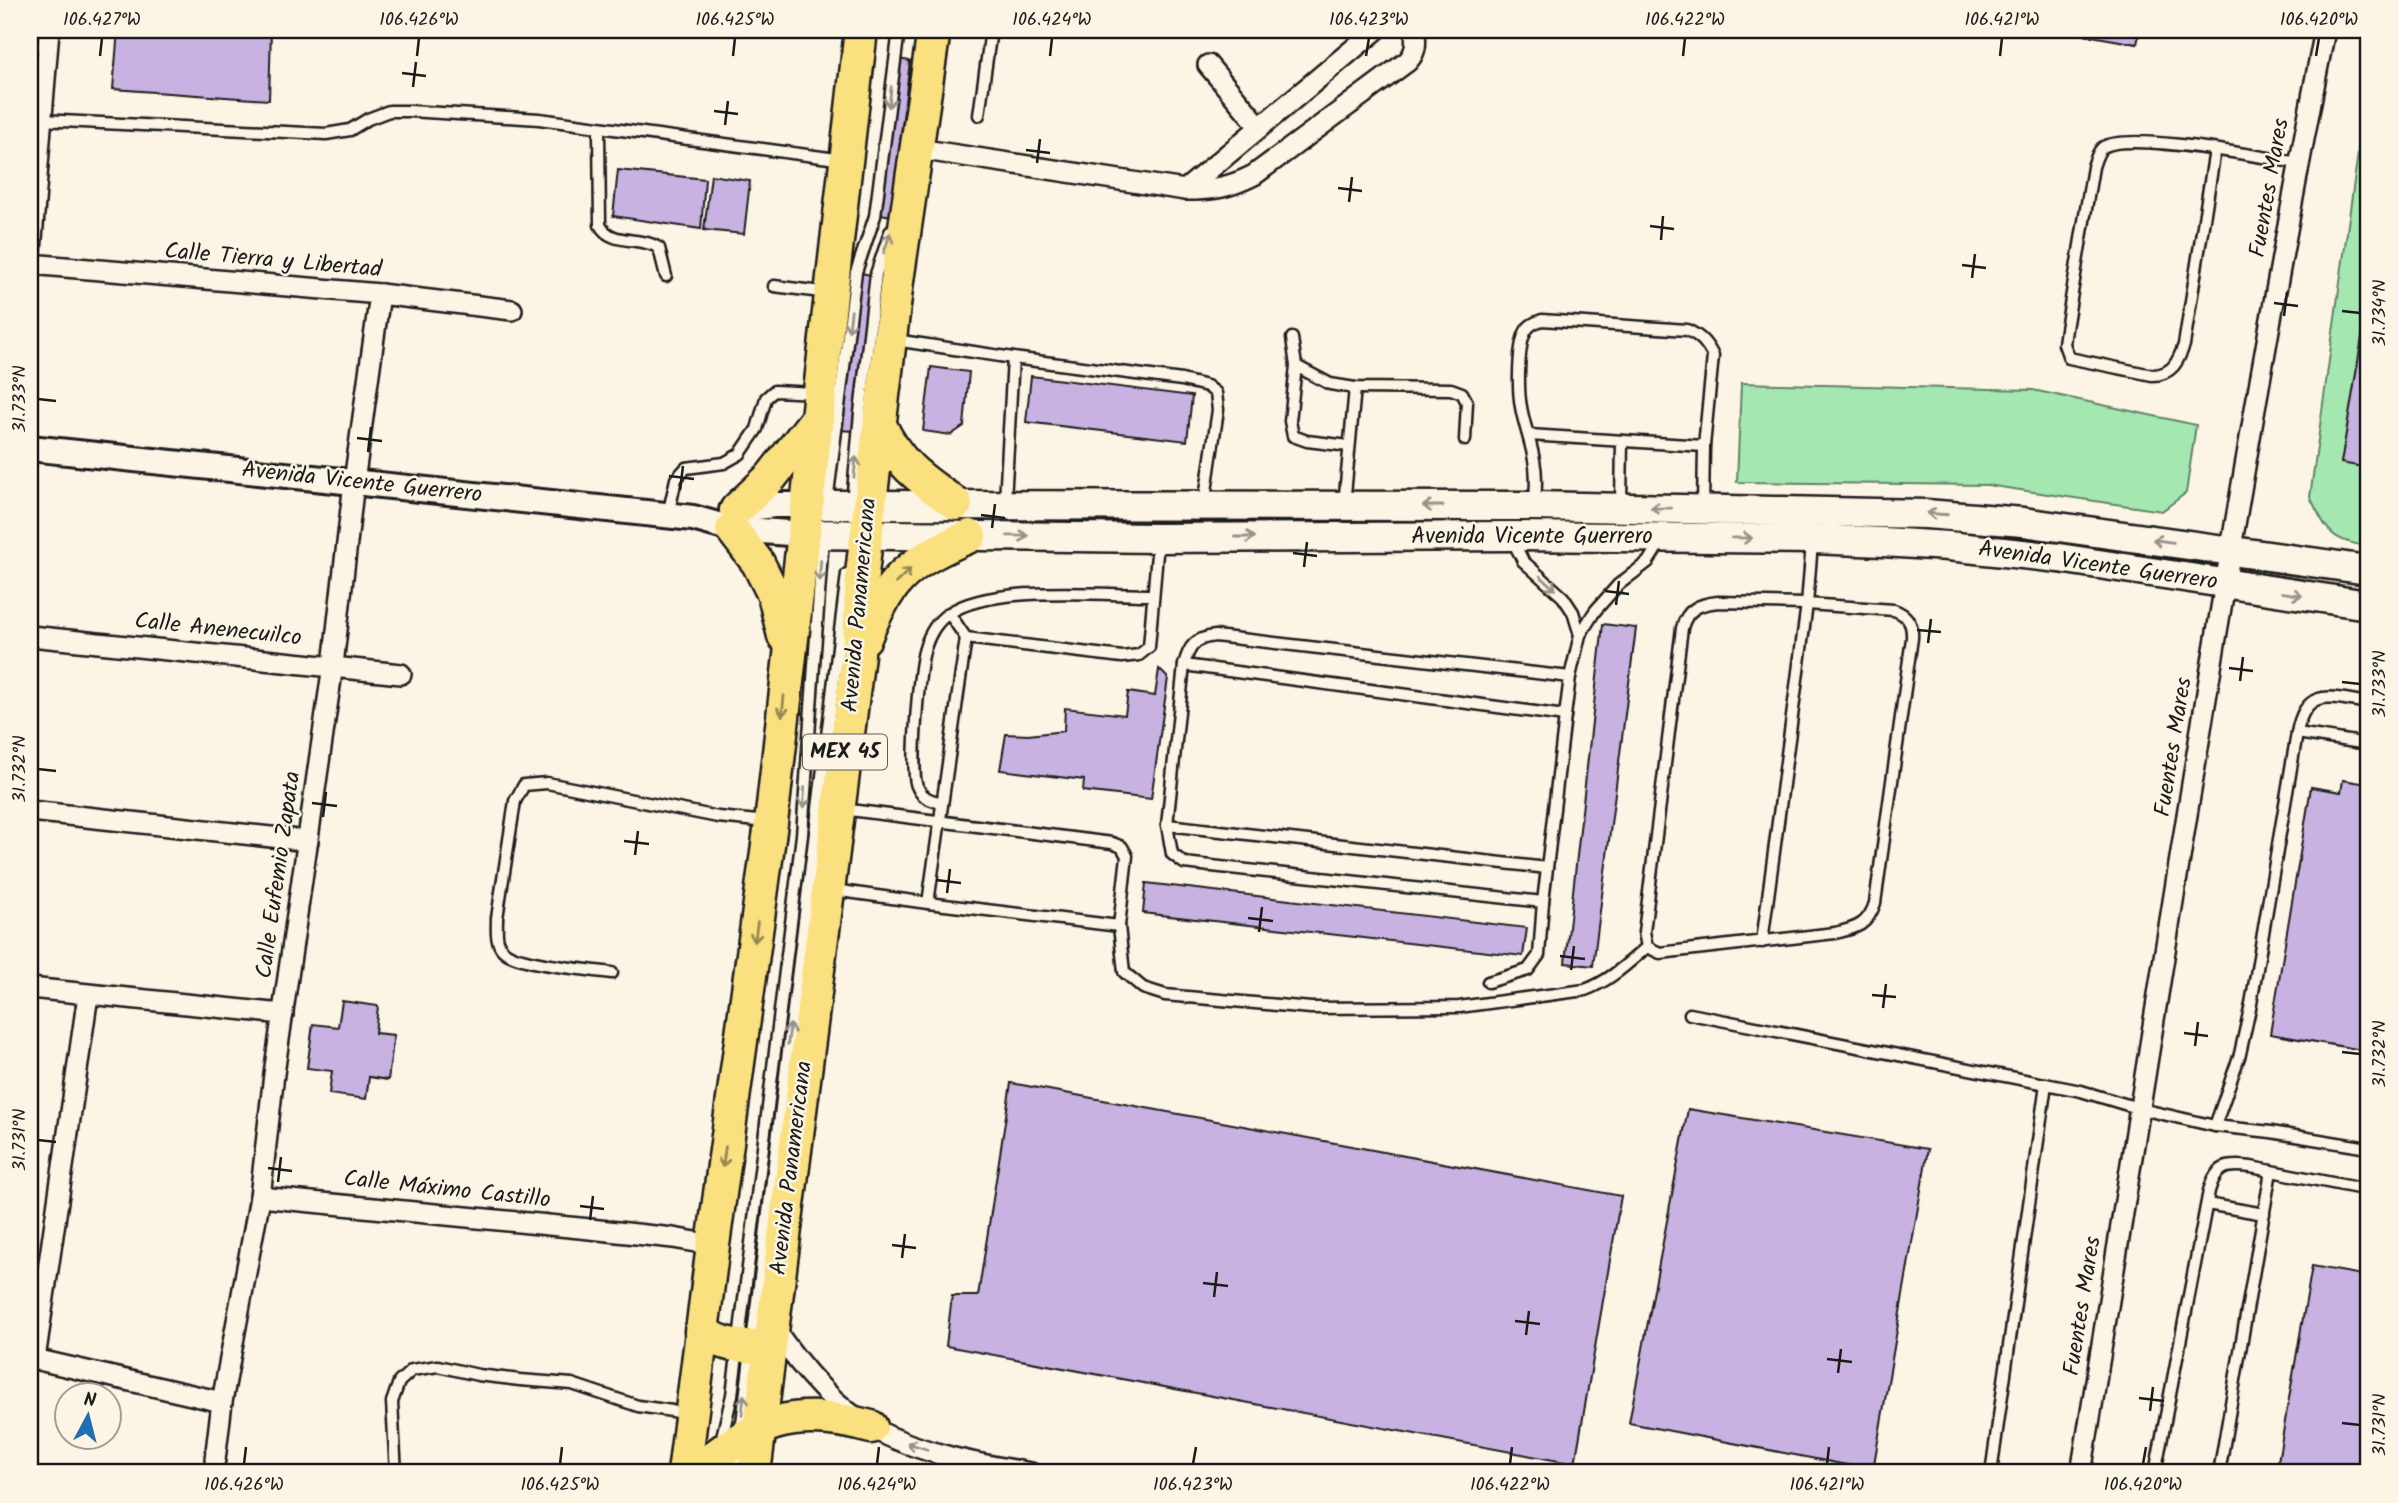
<svg xmlns="http://www.w3.org/2000/svg" width="2398" height="1503" font-family="Kalam,sans-serif">
  <rect width="100%" height="100%" fill="#fcf5e5"/>
  <filter id="ink" filterUnits="userSpaceOnUse"><feTurbulence type="fractalNoise" baseFrequency=".0143" numOctaves="2"/><feDisplacementMap in="SourceGraphic" scale="14" xChannelSelector="R" yChannelSelector="G"/><feConvolveMatrix kernelMatrix="1 2 1 2 8 2 1 2 1" color-interpolation-filters="sRGB"/></filter>
  <g filter="url(#ink)">
    <g fill="#a4e7b1" stroke="#608266" stroke-width="2">
      <path d="M2368,81V546C2329,541 2327,530 2310,497Z"/>
      <path d="M1741,383L2033,390L2196,425L2186,493L2162,511L1987,485L1737,482Z"/>
    </g>
    <g fill="#c7b2e2" stroke="#1c1c1c" stroke-width="2">
      <path d="M118,30H271L269,100L113,89Z"/>
      <path d="M2080,30H2140L2137,44L2080,34Z"/>
      <path d="M898,59L910,61L891,216L881,214Z"/>
      <path d="M618,170L705,179L701,229L613,216Z"/>
      <path d="M711,175L750,181L744,234L704,230Z"/>
      <path d="M861,273L871,275L853,431L841,430Z"/>
      <path d="M2368,302V468L2341,463Z"/>
      <path d="M931,367L969,372L964,426L951,435L923,431Z"/>
      <path d="M1031,376L1192,396L1187,441L1026,422Z"/>
      <path d="M1603,624L1636,628L1593,966L1565,963Z"/>
      <path d="M1159,669L1168,678L1151,799L1083,791L1084,780L1000,770L1006,734L1028,735L1064,731L1065,708L1125,715L1128,692L1155,696Z"/>
      <path d="M2343,780L2368,784V1051L2270,1034L2311,787L2341,792Z"/>
      <path d="M1146,883L1527,928L1523,956L1143,913Z"/>
      <path d="M342,1001L378,1006L375,1033L394,1035L388,1080L369,1077L366,1099L329,1094L332,1071L307,1068L313,1024L338,1027Z"/>
      <path d="M1011,1083L1621,1196L1575,1464L946,1346L952,1296H978Z"/>
      <path d="M1688,1109L1928,1149L1873,1470L1629,1423Z"/>
      <path d="M2312,1266L2368,1276V1473H2276Z"/>
    </g>
    <g fill="none" stroke-linecap="round" stroke-linejoin="round">
      <defs>
        <g id="service">
          <path d="M979,115L991,30"/>
          <path d="M41,120L326,134L350,130L368,119L389,111H409L539,119L844,160"/>
          <path d="M599,129L600,225C611,246 641,236 659,248L666,276"/>
          <path d="M2215,150L2184,345C2178,362 2172,375 2152,375L2069,358L2064,344L2066,329L2093,167C2095,161 2097,153 2102,148C2124,130 2266,158 2299,163"/>
          <path d="M774,286L829,293"/>
          <path d="M1292,338L1296,366L1330,384L1355,388L1451,389L1462,393L1467,402L1465,440"/>
          <path d="M895,340L1013,358L1182,380L1207,386L1216,393L1218,410L1204,505"/>
          <path d="M1296,366L1290,421L1293,436L1307,441L1349,446"/>
          <path d="M1529,435L1704,446"/>
          <path d="M1005,501L1013,358"/>
          <path d="M827,502L856,272L875,216L899,30"/>
          <path d="M852,503L860,413L876,274L890,232"/>
          <path d="M1535,503C1536,488 1537,474 1534,460C1531,442 1524,425 1521,407C1518,391 1517,340 1528,328C1532,323 1537,322 1542,320L1687,330C1700,336 1706,342 1713,356L1704,446L1703,508"/>
          <path d="M1621,504L1622,441"/>
          <path d="M1344,505L1355,388"/>
          <path d="M668,515L676,479L686,468L724,463L740,454L757,429L766,398L774,391L816,393"/>
          <path d="M1513,541L1523,561L1563,597L1573,612L1580,635"/>
          <path d="M1718,602L1807,604L1894,610C1908,615 1913,624 1912,638L1875,903C1868,925 1857,928 1835,933L1660,953L1647,947L1644,932L1682,628C1687,609 1699,604 1718,602Z"/>
          <path d="M949,613L966,638"/>
          <path d="M1184,665L1565,716"/>
          <path d="M2297,733C2305,686 2331,697 2368,703"/>
          <path d="M942,803C930,800 922,798 917,786C910,772 919,666 925,648C929,635 936,622 948,614C990,584 1101,595 1153,595"/>
          <path d="M842,809L1112,843L1122,847L1127,856L1119,926L928,903"/>
          <path d="M1167,825L1547,868"/>
          <path d="M833,890L928,903L966,638L1122,657L1139,655L1149,647L1158,542"/>
          <path d="M1543,902L1184,863L1172,854L1167,825L1184,665C1189,646 1195,638 1215,636L1570,677"/>
          <path d="M1119,926L1124,972L1143,988L1165,995L1311,1008L1459,1007L1585,990C1610,981 1628,963 1647,947"/>
          <path d="M1762,942L1807,604L1812,543"/>
          <path d="M612,973C590,970 515,964 503,950C495,942 497,929 497,918L515,801L524,785L547,783L718,817L767,822"/>
          <path d="M1488,982L1528,970L1539,955L1543,902L1565,716L1570,677L1580,635L1595,611L1618,585L1648,562L1661,541"/>
          <path d="M1690,1014L2081,1091L2141,1109L2215,1126L2240,1054L2251,1004L2297,733L2368,744"/>
          <path d="M2215,1126L2271,1132L2368,1148"/>
          <path d="M2207,1204L2264,1214"/>
          <path d="M741,1431L847,574"/>
          <path d="M721,1441L732,1395L802,835L823,538"/>
          <path d="M396,1473L392,1402L399,1382L412,1370L438,1366L478,1375L520,1380L572,1384L638,1406L672,1411L687,1415"/>
          <path d="M736,1473L739,1449"/>
          <path d="M1991,1473L2046,1084"/>
          <path d="M2155,1473L2209,1191C2216,1166 2226,1164 2251,1167L2368,1190"/>
          <path d="M2219,1473L2271,1171"/>
        </g>
        <g id="minor">
          <path d="M1208,65L1260,127"/>
          <path d="M918,149L1185,190C1213,190 1228,188 1254,175L1408,61C1417,51 1416,43 1415,30"/>
          <path d="M1185,190L1376,30"/>
          <path d="M30,263L49,30"/>
          <path d="M30,264L380,294L512,310"/>
          <path d="M30,636L401,674"/>
          <path d="M30,811L308,841"/>
          <path d="M30,988L283,1014"/>
          <path d="M260,1197L590,1229L673,1238L713,1245"/>
          <path d="M772,1325C798,1364 831,1405 872,1428C921,1454 978,1464 1031,1473"/>
          <path d="M30,1358L222,1402"/>
          <path d="M35,1359L88,995"/>
          <path d="M215,1460L222,1402L260,1197L274,1074L333,665L354,482L380,294"/>
          <path d="M2081,1473C2160,992 2231,509 2325,30"/>
        </g>
        <g id="tertiary">
          <path d="M30,448L693,518L732,529L803,534"/>
          <path d="M732,510L774,505H806"/>
        </g>
        <g id="secondary">
          <path d="M806,505L1534,506L1926,514L2023,522L2368,570"/>
          <path d="M803,534L1158,538L1511,536L1812,539L1883,542L1948,546L2059,558L2368,605"/>
        </g>
        <g id="primary">
          <path d="M880,425C899,466 921,479 956,504"/>
          <path d="M737,509L771,477L815,421"/>
          <path d="M732,529L758,563L774,595L784,636"/>
          <path d="M865,638C889,577 911,561 970,536"/>
          <path d="M701,1331C724,1347 741,1346 768,1347"/>
          <path d="M684,1473L713,1245L771,823L861,30"/>
          <path d="M695,1473C754,1421 794,1406 871,1427"/>
          <path d="M754,1473L858,655L862,574L872,486L897,281L934,30"/>
        </g>
      </defs>
      <use href="#service" stroke="#1c1c1c" stroke-width="15"/>
      <use href="#minor" stroke="#1c1c1c" stroke-width="24"/>
      <use href="#tertiary" stroke="#1c1c1c" stroke-width="30"/>
      <use href="#secondary" stroke="#1c1c1c" stroke-width="33"/>
      <use href="#primary" stroke="#1c1c1c" stroke-width="37"/>
      <use href="#service" stroke="#fcf5e5" stroke-width="10"/>
      <use href="#minor" stroke="#fcf5e5" stroke-width="19"/>
      <use href="#tertiary" stroke="#fcf5e5" stroke-width="24"/>
      <use href="#secondary" stroke="#fcf5e5" stroke-width="28"/>
      <use href="#primary" stroke="#fbe080" stroke-width="32"/>
    </g>
    <defs><path id="oneway-shaft" d="M-6 0H5M1.5-3L5.5 0L1.5 3" fill="none" stroke-width="1.6" stroke-linecap="round" stroke-linejoin="round" transform="scale(1.75)"/></defs>
    <g stroke="#97938b">
      <use href="#oneway-shaft" transform="translate(890 97) rotate(97)"/>
      <use href="#oneway-shaft" transform="translate(887 243) rotate(-72)"/>
      <use href="#oneway-shaft" transform="translate(850 321) rotate(97)"/>
      <use href="#oneway-shaft" transform="translate(855 467) rotate(-84)"/>
      <use href="#oneway-shaft" transform="translate(1433 506) rotate(-180)"/>
      <use href="#oneway-shaft" transform="translate(1661 508) rotate(-179)"/>
      <use href="#oneway-shaft" transform="translate(1937 514) rotate(-176)"/>
      <use href="#oneway-shaft" transform="translate(1018 536) rotate(1)"/>
      <use href="#oneway-shaft" transform="translate(1245 537)"/>
      <use href="#oneway-shaft" transform="translate(1742 538) rotate(1)"/>
      <use href="#oneway-shaft" transform="translate(2163 541) rotate(-173)"/>
      <use href="#oneway-shaft" transform="translate(820 571) rotate(94)"/>
      <use href="#oneway-shaft" transform="translate(1548 583) rotate(42)"/>
      <use href="#oneway-shaft" transform="translate(2292 594) rotate(9)"/>
      <use href="#oneway-shaft" transform="translate(804 798) rotate(94)"/>
      <use href="#oneway-shaft" transform="translate(789 1034) rotate(-83)"/>
      <use href="#oneway-shaft" transform="translate(743 1405) rotate(-84)"/>
      <use href="#oneway-shaft" transform="translate(917 1446) rotate(-162)"/>
    </g>
    <g stroke="#978853">
      <use href="#oneway-shaft" transform="translate(903 576) rotate(-44)"/>
      <use href="#oneway-shaft" transform="translate(783 706) rotate(96)"/>
      <use href="#oneway-shaft" transform="translate(756 932) rotate(98)"/>
      <use href="#oneway-shaft" transform="translate(724 1157) rotate(98)"/>
    </g>
  </g>
  <path fill="none" stroke="#1c1c1c" stroke-width="2.5" d="M100,56L102,38M417,56L419,38M733,56L735,38M1050,56L1052,38M1366,56L1369,38M1683,56L1685,38M2000,56L2002,38M2316,56L2319,38M402,73L426,76M413,87L416,62M714,111L738,114M725,125L728,101M1026,150L1050,153M1037,163L1040,139M1338,188L1362,191M1349,202L1352,177M1650,226L1674,229M1661,240L1663,216M1962,265L1986,268M1972,278L1975,254M2274,303L2298,306M2342,311L2360,313M2284,316L2287,292M38,399L56,401M357,438L382,441M368,452L371,427M669,476L694,479M680,490L683,466M981,515L1005,518M992,528L995,504M1293,553L1317,556M1304,567L1307,542M1605,591L1629,594M1616,605L1619,581M1917,630L1941,632M1928,643L1931,619M2229,668L2253,671M2240,681L2243,657M2342,682L2360,684M38,769L56,771M312,803L337,806M323,817L326,792M624,841L649,844M635,855L638,831M936,880L961,883M947,893L950,869M1248,918L1273,921M1259,932L1262,907M1560,956L1585,959M1571,970L1574,946M1872,995L1896,997M1883,1008L1886,984M2184,1033L2208,1036M2195,1046L2198,1022M2342,1052L2360,1054M38,1140L56,1142M268,1168L292,1171M278,1182L281,1157M580,1206L604,1209M590,1220L593,1196M892,1245L916,1248M902,1258L905,1234M1203,1283L1228,1286M1214,1297L1217,1272M1515,1321L1540,1324M1526,1335L1529,1311M1827,1359L1852,1362M1838,1373L1841,1349M2139,1398L2164,1401M2150,1411L2153,1387M2342,1423L2360,1425M244,1464L246,1447M560,1464L562,1447M877,1464L879,1447M1193,1464L1196,1447M1510,1464L1512,1447M1827,1464L1829,1447M2143,1464L2146,1447"/>
  <g text-anchor="middle" dominant-baseline="central" stroke-width="5" stroke-linejoin="round" paint-order="stroke">
    <rect fill="#fcf5e5" stroke="#5f5d58" stroke-width="2" x="803" y="734.5" width="84" height="35" rx="5"/>
    <g font-size="21" font-weight="bold" fill="#1c1c1c">
      <text x="845" y="752">MEX 45</text>
    </g>
    <g font-size="23" fill="#1c1c1c" stroke="#fcf5e5">
      <text transform="translate(2270 188) rotate(-80)">Fuentes Mares</text>
      <text transform="translate(273 261) rotate(5)">Calle Tierra y Libertad</text>
      <text transform="translate(362 483) rotate(6)">Avenida Vicente Guerrero</text>
      <text x="1532" y="537">Avenida Vicente Guerrero</text>
      <text transform="translate(2098 566) rotate(8)">Avenida Vicente Guerrero</text>
      <text transform="translate(860 605) rotate(-85)">Avenida Panamericana</text>
      <text transform="translate(218 630) rotate(6)">Calle Anenecuilco</text>
      <text transform="translate(2174 747) rotate(-81)">Fuentes Mares</text>
      <text transform="translate(279 875) rotate(-82)">Calle Eufemio Zapata</text>
      <text transform="translate(792 1168) rotate(-83)">Avenida Panamericana</text>
      <text transform="translate(447 1190) rotate(6)">Calle Máximo Castillo</text>
      <text transform="translate(2083 1306) rotate(-81)">Fuentes Mares</text>
    </g>
  </g>
  <rect width="2398" height="1503" fill="none" stroke="#fcf5e5" stroke-width="77"/>
  <g transform="translate(88 1416) rotate(7)"><circle r="33" fill="#fcf5e5" stroke="#a29e95" stroke-width="2"/>
  <path d="M0-5L12 26L0 18L-12 26Z" fill="#1f6fb2"/>
  <text y="-10" font-size="19" font-weight="bold" text-anchor="middle" fill="#1c1c1c">N</text>
  </g>
  <rect x="38" y="38" width="2322" height="1426" fill="none" stroke="#1c1c1c" stroke-width="2.5"/>
  <g font-size="18" text-anchor="middle" fill="#1c1c1c">
    <text x="102" y="25">106.427°W</text>
    <text x="419" y="25">106.426°W</text>
    <text x="735" y="25">106.425°W</text>
    <text x="1052" y="25">106.424°W</text>
    <text x="1369" y="25">106.423°W</text>
    <text x="1685" y="25">106.422°W</text>
    <text x="2002" y="25">106.421°W</text>
    <text x="2319" y="25">106.420°W</text>
    <text transform="translate(2379 313) rotate(-90)" y="6">31.734°N</text>
    <text transform="translate(19 399) rotate(-90)" y="6">31.733°N</text>
    <text transform="translate(2379 684) rotate(-90)" y="6">31.733°N</text>
    <text transform="translate(19 769) rotate(-90)" y="6">31.732°N</text>
    <text transform="translate(2379 1054) rotate(-90)" y="6">31.732°N</text>
    <text transform="translate(19 1140) rotate(-90)" y="6">31.731°N</text>
    <text transform="translate(2379 1425) rotate(-90)" y="6">31.731°N</text>
    <text x="244" y="1490">106.426°W</text>
    <text x="560" y="1490">106.425°W</text>
    <text x="877" y="1490">106.424°W</text>
    <text x="1193" y="1490">106.423°W</text>
    <text x="1510" y="1490">106.422°W</text>
    <text x="1827" y="1490">106.421°W</text>
    <text x="2143" y="1490">106.420°W</text>
  </g>
</svg>
